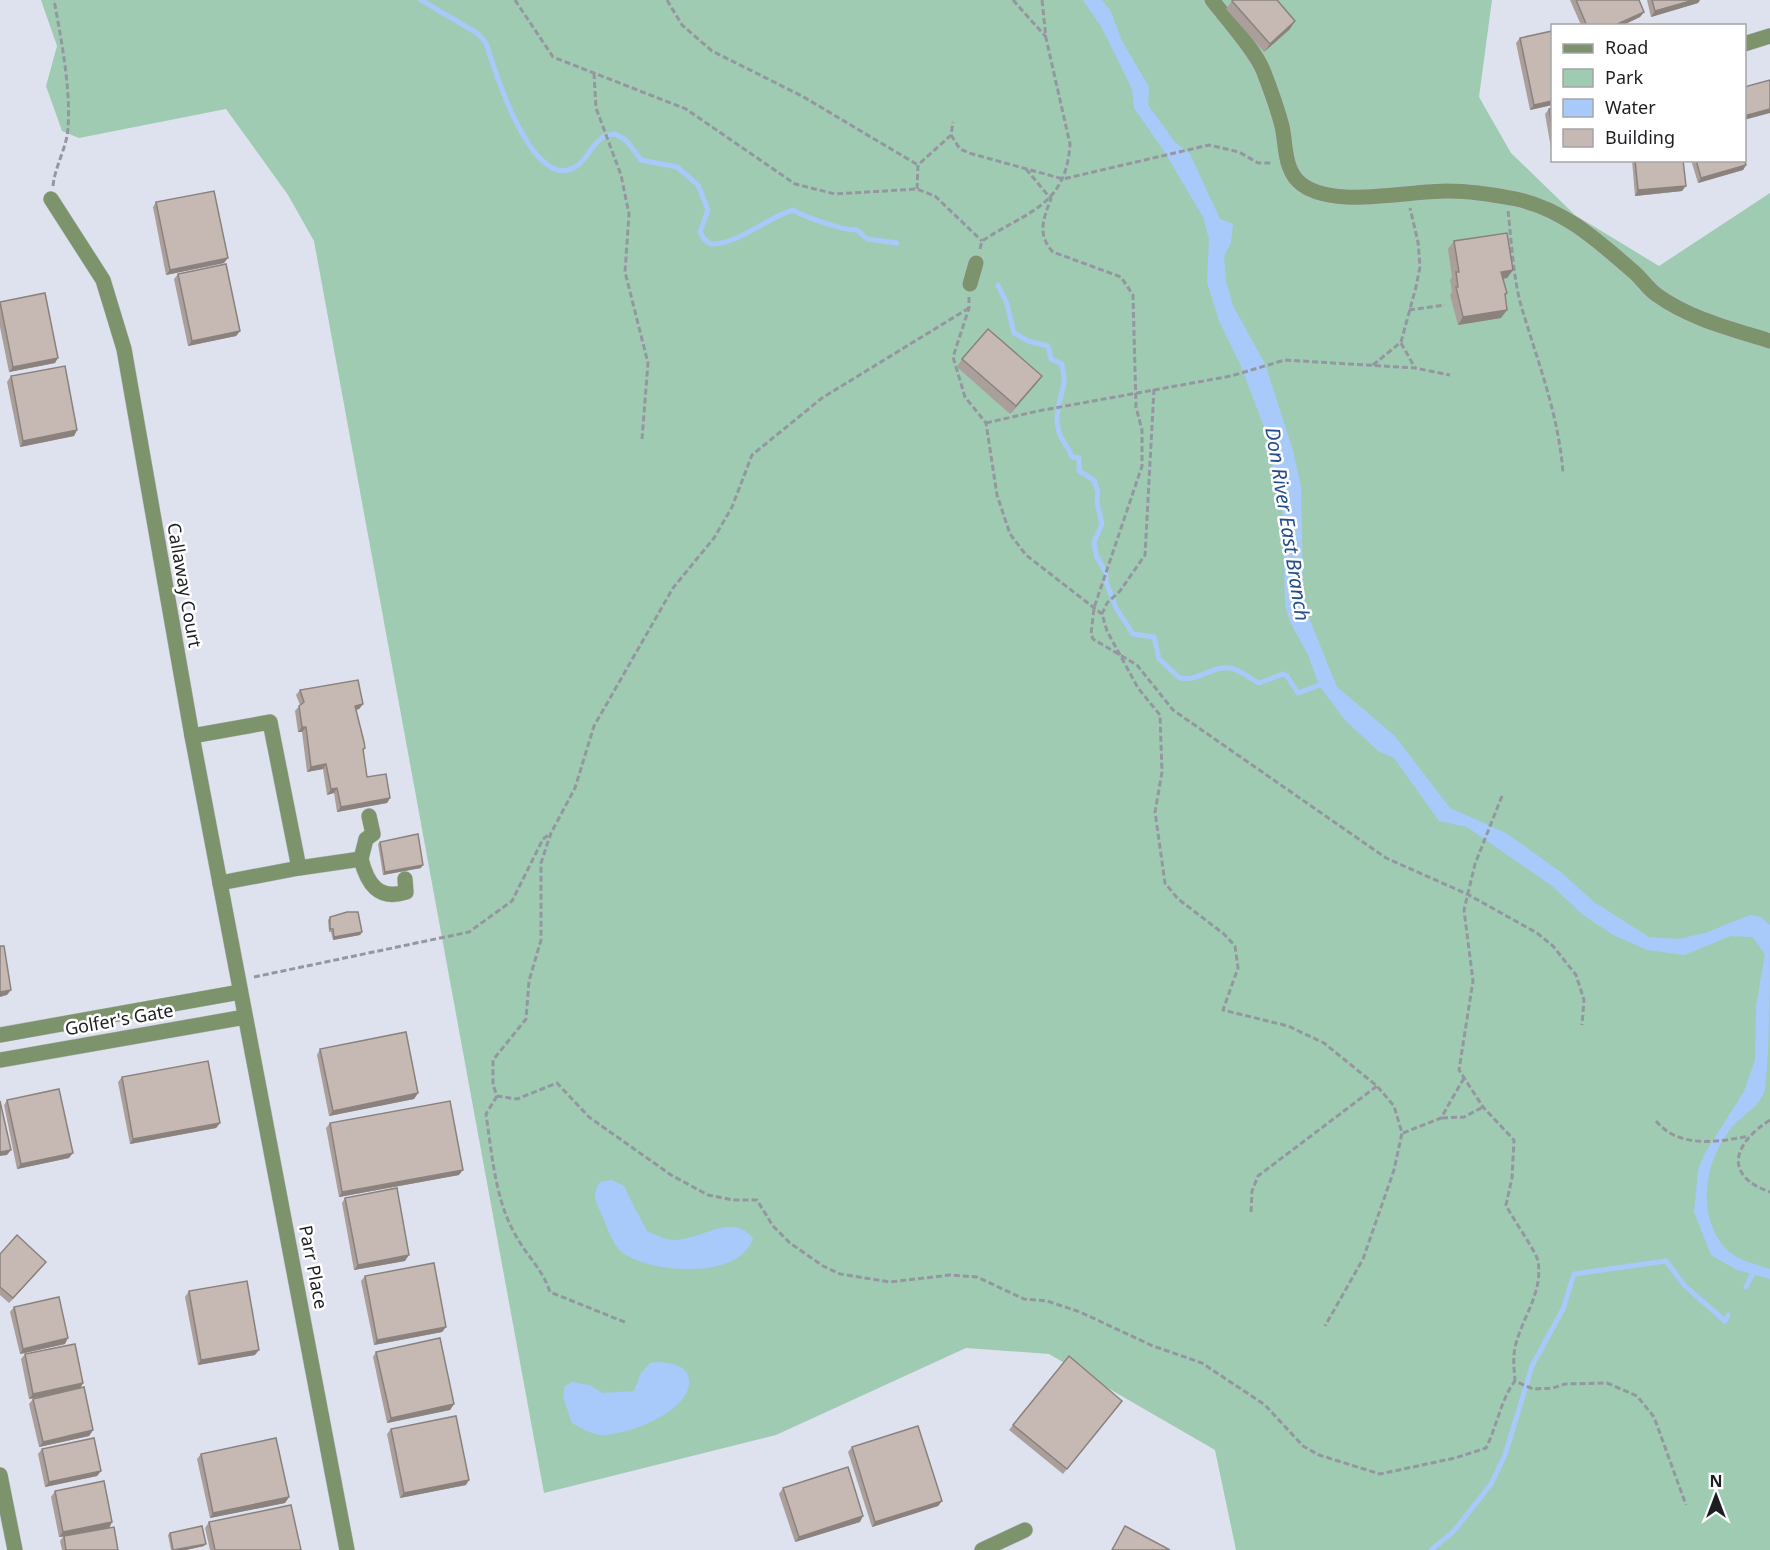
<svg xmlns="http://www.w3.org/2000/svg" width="1770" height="1550" font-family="'Noto Sans',sans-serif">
  <rect width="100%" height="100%" fill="#dee2ee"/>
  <path fill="#9fcbb3" d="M41,0H1492L1479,97L1511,153L1575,215L1659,266L1770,193V1550H1236L1215,1450L1049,1354L966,1348L776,1435L544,1493L314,241L288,195L226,109L79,138L62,131L46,86L57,46Z"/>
  <g fill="#a7cafb">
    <path d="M1083,0H1102L1110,10L1122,41L1149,87L1148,105L1175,142L1190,154L1220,219L1233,224L1231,243L1224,256L1226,281L1233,306L1265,364L1292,447L1301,486L1303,589L1307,613L1337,687L1395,736L1450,808L1506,833L1562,873L1594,902L1649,937L1678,939L1705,933L1750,915L1761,917L1770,925C1770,972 1770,1046 1765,1089C1760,1107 1745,1113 1733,1126C1705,1158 1695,1214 1725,1248C1736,1260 1755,1264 1770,1269V1279L1737,1270L1711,1255L1694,1212L1698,1170L1704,1155L1744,1091L1755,1060L1756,1006L1765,954L1752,937L1731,936L1684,955L1647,950L1613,935L1583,915L1552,886L1467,827L1439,821L1394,758L1378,751L1344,719L1319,685L1308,655L1290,622L1285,605L1283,514L1275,483L1269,440L1241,366L1219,321L1207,282L1209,239L1203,217L1164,151L1134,108L1132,89L1102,28Z"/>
    <path d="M612,1180L624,1186C631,1202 639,1215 647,1231C656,1235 667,1241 678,1240C705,1237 732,1213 753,1238C741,1280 650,1274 622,1252C612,1244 607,1226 602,1215C596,1202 591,1195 600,1182Z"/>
    <path d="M660,1362C672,1364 688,1365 689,1380C692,1411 628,1435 602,1435C592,1435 581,1428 572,1423L563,1397L565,1386L572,1382L589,1385L603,1393L634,1391L641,1373L650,1363Z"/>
  </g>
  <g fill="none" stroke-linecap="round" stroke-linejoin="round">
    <g stroke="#a7cafb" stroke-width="5">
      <path d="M421,0L477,33L486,43C494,69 534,199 578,165C591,155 595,134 615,134L626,140L641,160L677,167L698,185L708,210L700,232L704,239L710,244C738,245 766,218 793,210C805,217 844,231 857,230L867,239L897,243"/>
      <path d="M998,285L1007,304L1014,333L1028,341L1048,346L1051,359L1062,364C1062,370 1065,376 1064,382C1061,400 1052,419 1061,437C1065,445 1069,448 1072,457L1079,458V471L1094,480L1098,492L1097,502L1102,524L1094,542L1096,555L1106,573V581L1116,608L1133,634L1154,637L1159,659L1180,678C1198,682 1214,665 1230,668C1241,670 1249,678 1259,683L1283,674L1287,676L1298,693L1325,683"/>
      <path d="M1746,1287L1754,1271"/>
      <path d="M1431,1550L1454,1531L1491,1484L1505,1455L1532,1366L1563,1309L1574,1274L1666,1261L1685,1286L1725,1321L1728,1315"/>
    </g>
    <defs>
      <g id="minor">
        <path d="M1212,0C1226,18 1255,50 1263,70C1270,88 1277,107 1282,126C1286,144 1284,167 1298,181C1328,211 1409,190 1449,191C1470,191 1495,195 1516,199C1564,209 1599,242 1634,272C1642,279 1648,289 1657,295C1690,319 1732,329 1770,341"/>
        <path d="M1744,44L1770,36"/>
        <path d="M51,199L103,280L124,349L192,736L347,1550"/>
        <path d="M970,284L976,263"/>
        <path d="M192,736L270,722L299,868L220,883"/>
        <path d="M361,859L366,839L373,834L369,816"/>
        <path d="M299,868L361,859C367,883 378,901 406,892L405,879"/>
        <path d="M0,1035L240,992"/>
        <path d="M0,1060L245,1017"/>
        <path d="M0,1475L15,1550"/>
        <path d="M982,1550L1025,1530"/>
      </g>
    </defs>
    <use href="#minor" stroke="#bbbfc9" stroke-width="16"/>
    <g stroke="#9497a0" stroke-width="3" stroke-dasharray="6 3" stroke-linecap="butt">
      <path d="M515,0L553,57L686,109L795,184L835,194L917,189L935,196L982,241"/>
      <path d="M667,0L682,25L712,51L802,96L918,165"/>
      <path d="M1013,0L1046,37"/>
      <path d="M594,73L596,108L621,175L629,214L625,272L648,363L642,439"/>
      <path d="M951,135L960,149L969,153L1063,179L1209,145L1239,152L1258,163H1272"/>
      <path d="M1026,169L1051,199C1043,219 1037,235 1053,252L1121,277L1133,295L1136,407L1142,430V466L1094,608L1091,634L1093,639L1137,665L1173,710L1386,858L1467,894L1537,933L1553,946L1576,975L1584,1000L1582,1025"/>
      <path d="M53,186C55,166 67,147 68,128C71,89 61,38 54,0"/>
      <path d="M917,189L918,165L951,135L953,122"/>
      <path d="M1508,211C1512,244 1513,281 1523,312C1539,365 1559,417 1563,473"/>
      <path d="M980,249L982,241C1027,211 1066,207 1070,144L1046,38L1042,0"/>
      <path d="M969,297V308L953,357L965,397L986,423L997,495L1010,534L1026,555L1102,614"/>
      <path d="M969,308L822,398L752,455L732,507L714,538L673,588L594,726L575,788L551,833L541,863V940L529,981L526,1019L493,1060V1085L497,1096L517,1099L557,1083L589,1117L671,1175L708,1195L733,1200H757L773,1226L790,1243L823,1266L840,1274L890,1282L950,1275L977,1277L1024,1299L1047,1301L1080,1312L1153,1346L1202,1363L1265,1405L1303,1446L1319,1455L1380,1474L1455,1458L1486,1448C1497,1426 1501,1399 1515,1381"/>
      <path d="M1409,310L1445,305"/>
      <path d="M1401,343L1415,368"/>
      <path d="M1373,365L1401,342L1416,287L1420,267L1418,242L1410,208"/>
      <path d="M1154,389L1145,555L1120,591L1107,603L1102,614L1107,631L1138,688L1160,715L1162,772L1155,812L1165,883L1178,899L1224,934L1235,946L1238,968L1223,1010L1288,1026L1324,1043L1377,1086L1394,1106L1402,1133L1394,1170L1363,1259L1325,1326"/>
      <path d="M986,423L1038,411L1231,376L1285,360L1415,368L1450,375"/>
      <path d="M1502,796L1475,864L1464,910L1473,981L1459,1070L1483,1107L1514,1140L1512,1178L1506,1205C1512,1218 1536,1251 1538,1261C1543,1290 1525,1314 1517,1340C1512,1355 1514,1366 1515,1381L1533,1389L1553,1388L1565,1384L1607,1383L1637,1396L1654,1417L1686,1505"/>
      <path d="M254,977L469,932L512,901L543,839L550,834"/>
      <path d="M497,1096L486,1114C492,1154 495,1200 516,1236C527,1256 543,1270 550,1292L627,1323"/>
      <path d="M1442,1118L1464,1117L1483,1107"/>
      <path d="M1770,1120C1734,1143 1722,1175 1770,1192"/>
      <path d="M1656,1121C1679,1149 1718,1142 1749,1136"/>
      <path d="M1403,1133L1441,1118L1464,1078"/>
      <path d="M1251,1212L1252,1191L1258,1176L1377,1086"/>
    </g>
    <use href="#minor" stroke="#7c936c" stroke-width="15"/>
  </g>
  <g fill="#aa9f9b">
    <path d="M1570,0H1639L1644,12L1640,17L1621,26H1579L1581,25Z"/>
    <path d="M1647,0H1700L1698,3L1651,17Z"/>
    <path d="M1232,1L1290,29L1264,52L1226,9Z"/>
    <path d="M1520,38L1552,105L1530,110L1516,43Z"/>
    <path d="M1552,108V148H1551L1545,114L1549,109Z"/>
    <path d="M1632,160H1683L1682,191L1635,196Z"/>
    <path d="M1691,160H1744L1746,165L1743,170L1698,183Z"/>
    <path d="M156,202L224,263L166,275L153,207Z"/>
    <path d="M1454,241L1513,270L1507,278L1503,279L1507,293L1505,296L1501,318L1458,325L1450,295L1452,292L1450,280L1452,277L1448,249Z"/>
    <path d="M178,274L240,331L236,336L188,346L174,279Z"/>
    <path d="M0,302L55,363L9,372L0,327Z"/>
    <path d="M962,359L1042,376L1036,384L1010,414L957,367Z"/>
    <path d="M11,376L77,430L74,436L20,447L7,382Z"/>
    <path d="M300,690L363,704L359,709L356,710L365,748L363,752L367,777L390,798L387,803L337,812L334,793L327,795L323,769L307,772L302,732H298L295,711L300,705L296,695Z"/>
    <path d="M380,842L421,868L383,875L378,844Z"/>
    <path d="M330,917L362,932L360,935L333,940L331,932H329L328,920Z"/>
    <path d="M320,1049L418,1093L414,1099L329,1116L317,1055Z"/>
    <path d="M122,1077L220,1123L216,1128L130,1144L118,1082Z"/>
    <path d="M7,1100L69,1158L17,1169L4,1105Z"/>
    <path d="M330,1123L459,1175L339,1197L326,1128Z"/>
    <path d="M345,1198L405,1261L354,1270L342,1203Z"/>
    <path d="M0,1254L42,1267L9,1303L0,1295Z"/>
    <path d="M365,1276L446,1327L442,1332L374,1345L361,1281Z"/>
    <path d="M189,1291L255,1355L198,1365L185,1297Z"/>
    <path d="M14,1307L65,1344L20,1354L10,1312Z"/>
    <path d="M376,1352L454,1404L450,1410L387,1423L373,1357Z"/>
    <path d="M25,1354L83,1383L80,1388L93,1430L89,1436L39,1447L29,1404L33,1399L62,1392L29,1399L21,1359Z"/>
    <path d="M1122,1401L1063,1474L1009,1430L1013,1425Z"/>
    <path d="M391,1429L466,1485L400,1498L387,1434Z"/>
    <path d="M852,1447L942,1501L938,1506L872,1527L848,1452Z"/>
    <path d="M42,1449L101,1471L97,1476L45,1487L38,1454Z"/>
    <path d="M201,1454L289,1497L285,1503L210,1518L197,1459Z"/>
    <path d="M783,1488L860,1522L795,1542L779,1494Z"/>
    <path d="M55,1491L112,1522L109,1528L118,1550H62L60,1541L63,1537H59L51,1497Z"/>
    <path d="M209,1522L301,1550H210L205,1528Z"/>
    <path d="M170,1533L204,1546L186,1550H171L168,1535Z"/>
  </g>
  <g fill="#8b827e">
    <path d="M1694,0H1700L1698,3L1651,17L1655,11Z"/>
    <path d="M1644,12L1640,17L1621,26H1613Z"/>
    <path d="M1295,21L1290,29L1264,52L1270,44Z"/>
    <path d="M1552,101V105L1530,110L1534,105Z"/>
    <path d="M1770,109V113L1744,120V116Z"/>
    <path d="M1746,165L1743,170L1698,183L1701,178Z"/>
    <path d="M1686,186L1682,191L1635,196L1638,190Z"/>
    <path d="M228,258L224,263L166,275L170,270Z"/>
    <path d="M1513,270L1507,278L1496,280L1501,272Z"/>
    <path d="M1507,310L1501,318L1458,325L1463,317Z"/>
    <path d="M240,331L236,336L188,346L192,341Z"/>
    <path d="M58,358L55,363L9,372L13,367Z"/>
    <path d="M1042,376L1036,384L1010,414L1016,406Z"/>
    <path d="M77,430L74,436L20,447L23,441Z"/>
    <path d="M363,704L359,709L351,711L355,706Z"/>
    <path d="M302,727H306L302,732H298Z"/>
    <path d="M326,764L323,769L307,772L311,767Z"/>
    <path d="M337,788L334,793L327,795L331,789Z"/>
    <path d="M390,798L387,803L337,812L341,807Z"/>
    <path d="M423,865L421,868L383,875L385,872Z"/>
    <path d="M362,932L360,935L333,940L334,937Z"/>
    <path d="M11,990L7,995L0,997V992Z"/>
    <path d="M418,1093L414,1099L329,1116L333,1111Z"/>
    <path d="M220,1123L216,1128L130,1144L133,1139Z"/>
    <path d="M11,1150L7,1155L0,1156V1152Z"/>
    <path d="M73,1153L69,1158L17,1169L21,1164Z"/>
    <path d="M463,1170L459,1175L339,1197L342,1192Z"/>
    <path d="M409,1255L405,1261L354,1270L358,1265Z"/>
    <path d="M46,1262L42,1267L9,1303L13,1298Z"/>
    <path d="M446,1327L442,1332L374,1345L377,1340Z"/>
    <path d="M68,1338L65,1344L20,1354L23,1349Z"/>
    <path d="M259,1350L255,1355L198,1365L201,1360Z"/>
    <path d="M83,1383L80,1389L29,1399L33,1394Z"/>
    <path d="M454,1404L450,1410L387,1423L391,1418Z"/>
    <path d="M93,1430L89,1436L39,1447L43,1442Z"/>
    <path d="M101,1471L97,1476L45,1487L49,1482Z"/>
    <path d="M469,1480L466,1485L400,1498L404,1493Z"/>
    <path d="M289,1497L285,1503L210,1518L213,1513Z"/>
    <path d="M942,1501L938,1506L872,1527L875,1522Z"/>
    <path d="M863,1516L860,1522L795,1542L799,1537Z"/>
    <path d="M112,1522L109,1528L59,1537L63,1532Z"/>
    <path d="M206,1544L204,1546L186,1550H175Z"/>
  </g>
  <g fill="#c6b9b4" stroke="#8b827e" stroke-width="1.5">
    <path d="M1233,0H1277L1295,21L1270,44L1232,1Z"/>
    <path d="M1576,0H1639L1644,12L1613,26H1587Z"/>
    <path d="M1652,0H1694L1655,11Z"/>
    <path d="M1552,31V101L1534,105L1520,38Z"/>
    <path d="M1770,80V109L1744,116V87Z"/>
    <path d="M1552,108V129L1549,109Z"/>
    <path d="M1744,159L1746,165L1701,178L1696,160H1744Z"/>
    <path d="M1635,160H1683L1686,186L1638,190Z"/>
    <path d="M214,191L228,258L170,270L156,202Z"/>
    <path d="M1507,233L1513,270L1501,272L1507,293L1505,294L1507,310L1463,317L1456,287H1458L1456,272H1459L1454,241Z"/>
    <path d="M226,264L240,331L192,341L178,274Z"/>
    <path d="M45,293L58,358L13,367L0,302Z"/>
    <path d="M988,329L1042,376L1016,406L962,359Z"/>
    <path d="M65,366L77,430L23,441L11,376Z"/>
    <path d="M358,680L363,704L355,706L364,742L365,748L363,749L367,777L386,774L390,798L341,807L337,788L331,789L326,764L311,767L306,727H302L299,706L304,702L300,690Z"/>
    <path d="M418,834L423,865L385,872L380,842Z"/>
    <path d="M347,912H358L362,932L334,937L333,929H330V917Z"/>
    <path d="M0,946H4L11,990L0,992Z"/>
    <path d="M406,1032L418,1093L333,1111L320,1049Z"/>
    <path d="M208,1061L220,1123L133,1139L122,1077Z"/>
    <path d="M59,1089L73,1153L21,1164L7,1100Z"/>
    <path d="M0,1101L11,1150L0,1152Z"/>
    <path d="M450,1101L463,1170L342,1192L330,1123Z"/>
    <path d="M397,1188L409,1255L358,1265L345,1198Z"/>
    <path d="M17,1235L46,1262L13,1298L0,1287V1254Z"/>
    <path d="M434,1263L446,1327L377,1340L365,1276Z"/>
    <path d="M247,1281L259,1350L201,1360L189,1291Z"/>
    <path d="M59,1297L68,1338L23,1349L14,1307Z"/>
    <path d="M440,1338L454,1404L391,1418L376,1352Z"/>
    <path d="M75,1344L83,1383L33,1394L25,1354Z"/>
    <path d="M1069,1356L1122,1401L1067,1469L1013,1425Z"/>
    <path d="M84,1387L93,1430L43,1442L33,1399Z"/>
    <path d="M456,1416L469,1480L404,1493L391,1429Z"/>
    <path d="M918,1426L942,1501L875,1522L852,1447Z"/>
    <path d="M94,1438L101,1471L49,1482L42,1449Z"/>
    <path d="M276,1438L289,1497L213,1513L201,1454Z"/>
    <path d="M848,1467L863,1516L799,1537L783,1488Z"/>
    <path d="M104,1481L112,1522L63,1532L55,1491Z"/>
    <path d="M291,1505L301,1550H215L209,1522Z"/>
    <path d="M202,1526L206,1544L173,1550L170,1533Z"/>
    <path d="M1125,1526L1170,1550H1112Z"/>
    <path d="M114,1527L118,1550H66L64,1536Z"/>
  </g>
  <g text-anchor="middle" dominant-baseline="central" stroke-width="5" stroke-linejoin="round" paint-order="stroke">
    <g font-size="18" fill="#1d1e22" stroke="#fff">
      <text transform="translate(185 585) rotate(80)">Callaway Court</text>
      <text transform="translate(119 1019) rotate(-10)">Golfer's Gate</text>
      <text transform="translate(314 1267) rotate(79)">Parr Place</text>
    </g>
    <g font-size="20" font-style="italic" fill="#234e89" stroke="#fff">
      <text transform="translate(1288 524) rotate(81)">Don River East Branch</text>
    </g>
  </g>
  <rect x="1551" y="24" width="195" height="138" fill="#ffffff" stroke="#a5a5a7" stroke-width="1.5"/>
  <rect x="1563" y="44" width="30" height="9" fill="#7c936c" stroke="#a5a5a7" stroke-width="1.5"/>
  <text x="1605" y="54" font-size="18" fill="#1d1e22">Road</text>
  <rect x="1563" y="69" width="30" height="18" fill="#9fcbb3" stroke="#a5a5a7" stroke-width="1.5"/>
  <text x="1605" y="84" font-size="18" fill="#1d1e22">Park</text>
  <rect x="1563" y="99" width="30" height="18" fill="#a7cafb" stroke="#a5a5a7" stroke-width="1.5"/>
  <text x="1605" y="114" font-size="18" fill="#1d1e22">Water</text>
  <rect x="1563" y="129" width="30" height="18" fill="#c6b9b4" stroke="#a5a5a7" stroke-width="1.5"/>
  <text x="1605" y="144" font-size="18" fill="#1d1e22">Building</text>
  <g transform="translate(1716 1496)" stroke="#ffffff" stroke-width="4.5" paint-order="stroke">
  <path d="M0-4.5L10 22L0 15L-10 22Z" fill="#1d1e22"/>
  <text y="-9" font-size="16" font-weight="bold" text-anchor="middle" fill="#1d1e22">N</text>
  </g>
</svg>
